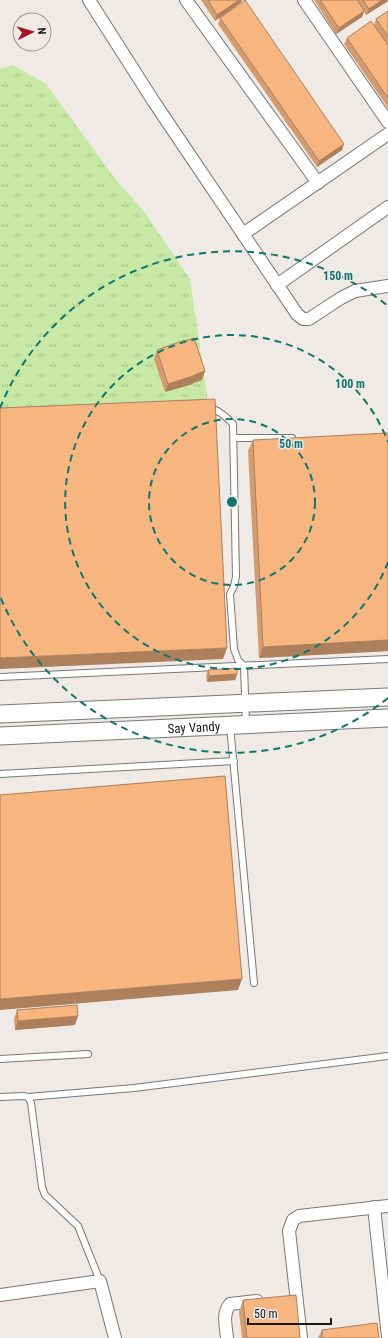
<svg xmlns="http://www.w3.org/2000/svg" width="388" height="1338" font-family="'Roboto Condensed',sans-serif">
  <defs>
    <pattern id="grass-tufts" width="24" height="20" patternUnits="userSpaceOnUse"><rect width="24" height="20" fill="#c8e8a5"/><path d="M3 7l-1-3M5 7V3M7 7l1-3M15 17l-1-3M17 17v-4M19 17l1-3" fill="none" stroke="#abc68d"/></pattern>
  </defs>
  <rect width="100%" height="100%" fill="#efeae6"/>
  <path fill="url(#grass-tufts)" d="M13,65L46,84L116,180L143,210L190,279L208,402L0,412V69Z"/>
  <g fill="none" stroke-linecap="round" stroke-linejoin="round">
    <defs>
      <g id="lane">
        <path d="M209,407C219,411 226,416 233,424L236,577L234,586L230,594L234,649L238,660L244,666L246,724"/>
        <path d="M234,438H292"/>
        <path d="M0,677L388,659"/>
        <path d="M230,726L254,983"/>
        <path d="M0,774L234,761"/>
        <path d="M0,1059L88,1054"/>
        <path d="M0,1097L23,1096L28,1097L31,1103L42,1187L45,1195L78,1226L100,1281"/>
        <path d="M28,1097L134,1088L388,1056"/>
      </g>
      <g id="street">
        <path d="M89,0L154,102L297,314L303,319H309L341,298L355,291L388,286"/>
        <path d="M186,0L318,183"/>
        <path d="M304,0L388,122"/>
        <path d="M243,234L388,134"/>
        <path d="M277,285L388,207"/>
        <path d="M374,1207L388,1337"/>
        <path d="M0,1295L100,1281L115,1338"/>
        <path d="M227,1338C226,1326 222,1314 230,1304L257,1301"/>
        <path d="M301,1338L289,1231L293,1220L299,1216L388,1206"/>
      </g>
      <g id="secondary">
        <path d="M0,714L388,697"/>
        <path id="s1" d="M0,736L388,718"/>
      </g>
    </defs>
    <use href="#lane" stroke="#7b7774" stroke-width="8"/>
    <use href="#street" stroke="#7b7774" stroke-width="14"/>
    <use href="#secondary" stroke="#7b7774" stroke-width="19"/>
    <use href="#lane" stroke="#fff" stroke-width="6"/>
    <use href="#street" stroke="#fff" stroke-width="12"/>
    <use href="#secondary" stroke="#fff" stroke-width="17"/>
  </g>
  <g fill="#d49c6e">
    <path d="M201,0H242L240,3L215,21Z"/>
    <path d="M314,0H388V1L366,15L364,12L362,17L336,34Z"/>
    <path d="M388,11V108L344,44L347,38L374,25L376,19Z"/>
    <path d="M220,18L342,150L317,167L218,24Z"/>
    <path d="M157,350L202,380L193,383V384L165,392L154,359Z"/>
    <path d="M388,433V651L259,658L248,451L253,440Z"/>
    <path d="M208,670L237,674L235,680L207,682L206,676Z"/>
    <path d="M17,1010L75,1025L15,1030L14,1019Z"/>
    <path d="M243,1300L300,1338H242L239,1312Z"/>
    <path d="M322,1330L379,1338H318Z"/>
  </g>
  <g fill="#ad7f5a">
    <path d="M239,0H242L240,3L215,21L217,15Z"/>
    <path d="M382,0H388V1L366,15L369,9Z"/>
    <path d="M364,11L362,17L336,34L339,28Z"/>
    <path d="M344,144L342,150L317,167L319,161Z"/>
    <path d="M205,371L202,380L193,383V384L165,392L168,384Z"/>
    <path d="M388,640V651L259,658L263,647Z"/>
    <path d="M227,648L223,659L0,669V658Z"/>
    <path d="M237,674L235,680L207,682L209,676Z"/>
    <path d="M242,979L238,990L0,1010V999Z"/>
    <path d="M78,1016L75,1025L15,1030L18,1021Z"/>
  </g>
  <g fill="#f7b580" stroke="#ad7f5a">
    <path d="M208,0H239L217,15Z"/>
    <path d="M245,0L344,144L319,161L220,18Z"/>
    <path d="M320,0H357L364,11L339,28Z"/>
    <path d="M363,0H382L369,9Z"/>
    <path d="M388,11V36L376,19Z"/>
    <path d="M371,21L388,45V98L347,38Z"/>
    <path d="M194,338L205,371L196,374V375L168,384L157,350L185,340V341Z"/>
    <path d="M215,399L227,648L0,658V408Z"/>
    <path d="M388,433V640L263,647L253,440Z"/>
    <path d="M237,668V674L209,676L208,670Z"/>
    <path d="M225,776L242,979L0,999V795Z"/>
    <path d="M77,1005L78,1016L18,1021L17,1010Z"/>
    <path d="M296,1295L300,1338H247L243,1300Z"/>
    <path d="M377,1323L379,1338H322V1330Z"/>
  </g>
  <g fill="none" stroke="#0f766e" stroke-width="2" stroke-dasharray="7 5">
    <circle cx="232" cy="502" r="83"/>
    <path d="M388 562A167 167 0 1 1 388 442"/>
    <path d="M388 698A250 250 0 0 1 0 596M0 408A250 250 0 0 1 388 306"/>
  </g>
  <g text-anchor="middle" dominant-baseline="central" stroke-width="3" stroke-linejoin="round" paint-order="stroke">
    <g font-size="13" fill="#1b1918" stroke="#efeae6">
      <text stroke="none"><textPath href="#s1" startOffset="194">Say Vandy</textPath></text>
    </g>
  </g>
  <circle cx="232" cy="502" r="6" fill="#0f766e" stroke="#efeae6" stroke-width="2"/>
  <g font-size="12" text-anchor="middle" font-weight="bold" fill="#0f766e" stroke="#efeae6" stroke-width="3" stroke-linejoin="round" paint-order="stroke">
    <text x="338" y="280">150 m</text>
    <text x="350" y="388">100 m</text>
    <text x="291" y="448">50 m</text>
  </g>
  <g transform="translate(32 32) rotate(85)"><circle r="19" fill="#efeae6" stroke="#9a9694"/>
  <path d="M0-3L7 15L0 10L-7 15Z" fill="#a70f23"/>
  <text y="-6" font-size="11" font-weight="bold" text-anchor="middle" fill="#1b1918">N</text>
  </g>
  <path d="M248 1318v6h83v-6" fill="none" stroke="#1b1918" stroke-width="2"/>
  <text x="254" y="1318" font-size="12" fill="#1b1918" stroke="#efeae6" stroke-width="3" paint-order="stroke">50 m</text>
</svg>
